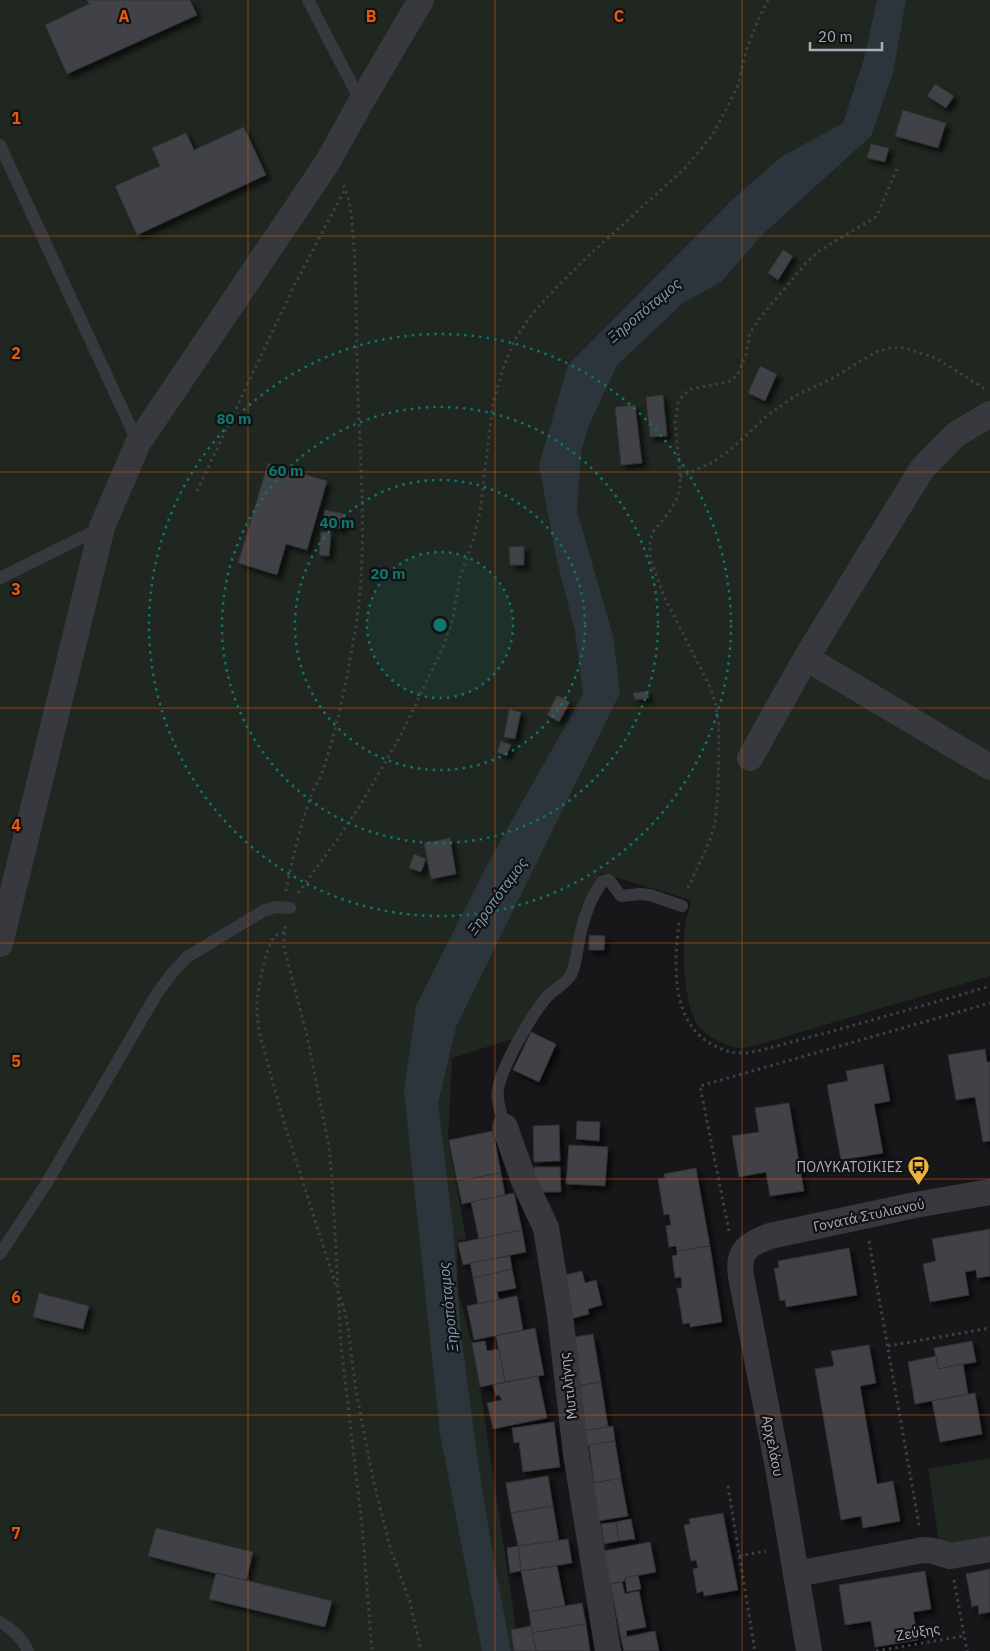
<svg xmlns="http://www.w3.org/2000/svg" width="990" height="1651" font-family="'IBM Plex Sans',sans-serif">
  <defs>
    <filter id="shadow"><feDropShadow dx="4.5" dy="4.5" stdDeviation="2.5" flood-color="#0009"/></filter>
  </defs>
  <rect width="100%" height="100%" fill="#171719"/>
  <g fill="#1f2720">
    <path d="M0,0H990V976L757,1045C751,1046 744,1048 738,1048C730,1047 723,1044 716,1040C709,1036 703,1032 698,1025C682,1004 682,945 686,919C688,913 690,906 691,900L601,873L581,908L571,961L566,974L512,1039L452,1058L448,1138L466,1239L457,1240L458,1292L472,1343L480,1387L516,1628L511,1630L514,1651H0Z"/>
    <path d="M990,1458V1540L940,1548L928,1469Z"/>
  </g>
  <path fill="#2d353c" d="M877,0H906L893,73L871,136L763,234L721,282L683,303L617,365L589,425L581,452L577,511L613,636L620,693L456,1027L438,1103L453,1227L461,1334L477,1455L491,1544L511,1651H482L440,1434L404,1091L416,1006L487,865L583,694L575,631L556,557L539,465L568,365L733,199L781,157L843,123L865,56Z"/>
  <g fill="#414246" stroke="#313135" filter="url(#shadow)">
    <path d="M87,0H190L197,15L67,74L45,25L89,4Z"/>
    <path d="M935,84L954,96L946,108L927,96Z"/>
    <path d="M903,110L946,123L938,148L895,136Z"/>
    <path d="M244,127L266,175L137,235L115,186L160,166L152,148L186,133L194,150Z"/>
    <path d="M871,144L889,148L885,162L867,158Z"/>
    <path d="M783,250L793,256L778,280L768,273Z"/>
    <path d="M760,366L777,374L765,401L748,393Z"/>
    <path d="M663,395L667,436L650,437L646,397Z"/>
    <path d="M635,405L642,463L621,465L615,407Z"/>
    <path d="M268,463L327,481L307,550L286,544L277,575L238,563Z"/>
    <path d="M325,510L345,514L342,529L322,525Z"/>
    <path d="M321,532L331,533L329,556L319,555Z"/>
    <path d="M524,546V565H510L509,547Z"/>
    <path d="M647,691L649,698L635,700L633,693Z"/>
    <path d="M557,695L570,702L559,722L547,715Z"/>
    <path d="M509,709L521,712L515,739L504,737Z"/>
    <path d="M501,741L511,745L506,756L497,752Z"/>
    <path d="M450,838L456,874L431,879L424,843Z"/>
    <path d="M414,854L426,859L421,872L409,868Z"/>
    <path d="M589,935L605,936L604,950H589Z"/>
    <path d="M531,1032L556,1044L539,1082L513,1070Z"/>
    <path d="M985,1049L987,1062H990V1141L983,1142L975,1097L956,1100L948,1055Z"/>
    <path d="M883,1064L890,1101L874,1104L883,1153L841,1160L827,1085L848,1081L846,1071Z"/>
    <path d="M789,1103L804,1191L770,1196L766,1172L739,1177L732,1136L759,1132L755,1108Z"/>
    <path d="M577,1121L600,1122L599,1141L576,1139Z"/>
    <path d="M559,1125L560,1161L534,1162L533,1126Z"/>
    <path d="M493,1131L501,1173L457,1181L449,1140Z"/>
    <path d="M569,1145L608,1147L605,1186L566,1184Z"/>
    <path d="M534,1167H560L561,1192H534Z"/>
    <path d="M696,1168L710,1246L677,1251L676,1246L669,1247L666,1226L671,1225L669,1214L664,1215L658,1179L665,1178L664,1174Z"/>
    <path d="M501,1173L505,1195L462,1204L457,1181Z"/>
    <path d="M514,1193L522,1230L479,1239L471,1202Z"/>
    <path d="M990,1229V1276L977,1278L976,1270L965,1272L969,1295L930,1302L923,1264L936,1261L932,1239Z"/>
    <path d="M522,1230L526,1252L463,1265L458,1243Z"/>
    <path d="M710,1246L722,1322L690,1327V1323L683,1324L677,1288H682L681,1277L675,1278L672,1256L677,1255V1251Z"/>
    <path d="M849,1248L857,1295L786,1307L785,1300L780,1301L774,1268H779L778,1261Z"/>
    <path d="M510,1256L512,1269L473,1278L470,1263Z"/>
    <path d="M512,1269L516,1288L497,1292L499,1300L478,1304L473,1278Z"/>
    <path d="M582,1271L585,1283L596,1280L602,1305L588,1309L589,1314L566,1320L556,1277Z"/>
    <path d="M39,1293L89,1306L83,1329L33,1317Z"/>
    <path d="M517,1296L523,1330L474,1340L467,1306Z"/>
    <path d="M535,1328L544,1375L505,1382L496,1336Z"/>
    <path d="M593,1334L601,1382L577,1386L569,1338Z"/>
    <path d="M485,1341L487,1351L499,1349L505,1382L480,1387L472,1343Z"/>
    <path d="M972,1341L976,1362L938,1369L934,1348Z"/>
    <path d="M869,1345L876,1383L860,1386L877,1484L893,1481L900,1521L863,1528L861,1516L841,1520L815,1369L834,1366L831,1351Z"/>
    <path d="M936,1356L938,1369L963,1364L968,1394L915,1404L908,1362Z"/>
    <path d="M538,1376L547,1418L493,1429L487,1403L502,1400L499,1395L496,1396L493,1385Z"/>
    <path d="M601,1382L608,1427L585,1431L577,1386Z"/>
    <path d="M975,1393L982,1434L940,1442L932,1401Z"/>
    <path d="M554,1422L560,1467L523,1472L519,1442L514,1443L512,1428Z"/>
    <path d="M613,1426L615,1441L585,1446L582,1431Z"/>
    <path d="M615,1441L621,1478L594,1483L589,1445Z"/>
    <path d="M548,1476L553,1506L511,1513L506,1483Z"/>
    <path d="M621,1478L628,1516L598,1521L585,1485Z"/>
    <path d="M553,1506L559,1541L518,1546L511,1513Z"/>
    <path d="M723,1513L738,1590L704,1596L703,1591L697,1593L693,1569L698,1568L696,1560L691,1561L684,1525L690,1524L689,1519Z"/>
    <path d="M631,1519L635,1539L619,1541L616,1522Z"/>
    <path d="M616,1522L619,1541L604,1544L601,1524Z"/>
    <path d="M156,1528L253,1552L246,1581L148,1556Z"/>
    <path d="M568,1539L572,1563L521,1571L518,1546Z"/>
    <path d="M650,1542L656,1572L625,1578V1581L610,1584L604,1551Z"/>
    <path d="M518,1546L521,1571L510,1573L507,1548Z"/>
    <path d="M557,1566L565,1606L529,1612L521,1571Z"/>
    <path d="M990,1569V1612L979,1614L978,1605L972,1607L966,1574Z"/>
    <path d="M925,1571L931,1609L913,1612L918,1640L875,1647L871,1621L845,1625L839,1585Z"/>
    <path d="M216,1573L332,1601L325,1627L209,1599Z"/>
    <path d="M638,1575L641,1589L627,1592L625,1578Z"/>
    <path d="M622,1582L625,1594L639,1591L646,1627L626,1631L627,1637L621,1638L610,1584Z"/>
    <path d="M582,1603L586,1624L532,1633L529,1612Z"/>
    <path d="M586,1624L590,1651H536L532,1633Z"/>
    <path d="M531,1626L536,1651H514L511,1630Z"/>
    <path d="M655,1631L659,1651H624L621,1638Z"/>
  </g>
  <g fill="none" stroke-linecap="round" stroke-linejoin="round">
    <g stroke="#3e4045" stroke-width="3" stroke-dasharray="2.5 4" stroke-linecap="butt">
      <path d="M680,477L713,462L729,451L768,415L795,396L831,379L876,352L893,347L904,348L936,358L985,389"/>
      <path d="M197,491L293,288L345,189"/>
      <path d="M688,888L710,840L715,824L718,792L719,727L716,706L711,689L664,596L650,558V540L653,532L670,511L676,501L680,487V472L675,423L678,403L683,395L691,389L728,382L737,376L746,354L750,333L759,319L806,263L819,251L876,217L897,169"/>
      <path d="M286,891C292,859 300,827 311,796C313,789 318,783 321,776C338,727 348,675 356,625C370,534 357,440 357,349C356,315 356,281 354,247C352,226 352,203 343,184"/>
      <path d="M298,893L337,840L361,804L401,735L443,647L453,618L460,577L473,541L480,512L493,403L503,369L514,341L532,314L555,289L587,257L684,169L712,136L737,88L746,51L758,20L768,0"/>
      <path d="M679,923C674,965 670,1024 715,1046C723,1050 731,1053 740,1053C753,1053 765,1049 777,1046C798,1040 819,1035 840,1029C890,1015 940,1001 990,986"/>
      <path d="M285,926L284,947L307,1036L329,1147L332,1179L341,1345L362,1525L372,1651"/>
      <path d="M284,932C280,934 277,934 274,937C266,947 257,992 257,1005C257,1014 258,1023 259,1032L286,1129L336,1286"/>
      <path d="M729,1231L700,1086L990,1003"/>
      <path d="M869,1241L919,1525"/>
      <path d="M340,1297L344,1308L348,1328L356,1391L373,1479L390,1547L410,1602L421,1651"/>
      <path d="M888,1346L990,1328"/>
      <path d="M728,1486L755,1651"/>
      <path d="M739,1556L766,1551"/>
      <path d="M954,1580L967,1651"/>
      <path d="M876,1651L964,1636"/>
    </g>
    <g stroke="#38393e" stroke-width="12">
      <path d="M308,0L361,102"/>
      <path d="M0,145L138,443"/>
      <path d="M0,578L101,528"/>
      <path d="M505,1127C502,1116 496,1102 498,1090C501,1067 531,1016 546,998C553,989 565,985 571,975C576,964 577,952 579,941C583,919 589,899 603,881L609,880L621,896L640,894L650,895L682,906"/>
      <path d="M0,1254L46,1184L156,995L172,973L187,957L263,911L275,907L290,908"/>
      <path d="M0,1622C11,1628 23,1639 28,1651"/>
    </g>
    <g stroke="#38393e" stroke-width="26">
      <path d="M806,658L990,767"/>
      <path d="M750,758L806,658L922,469L955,435L990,414"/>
      <path d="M0,944L102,527L138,443L327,163L361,102L421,0"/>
      <path d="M505,1127L524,1181L546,1228L560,1315L576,1454L608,1651"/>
      <path d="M796,1574L923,1550L934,1551L950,1556L990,1549"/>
      <path d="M809,1651L779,1473L741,1276C737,1251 748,1244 770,1236L915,1205L990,1192"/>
    </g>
  </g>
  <path fill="none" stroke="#e8590c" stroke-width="1" stroke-opacity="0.55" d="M248,0V1651M495,0V1651M742,0V1651M0,236H990M0,472H990M0,708H990M0,943H990M0,1179H990M0,1415H990"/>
  <circle cx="440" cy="625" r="73" fill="#0f766e" fill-opacity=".12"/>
  <g fill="none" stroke="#0f766e" stroke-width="2.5" stroke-dasharray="2.5 5">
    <circle cx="440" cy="625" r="73"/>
    <circle cx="440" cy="625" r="145"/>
    <circle cx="440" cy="625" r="218"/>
    <circle cx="440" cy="625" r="291"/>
  </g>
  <defs>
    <symbol id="bus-pin" viewBox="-11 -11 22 30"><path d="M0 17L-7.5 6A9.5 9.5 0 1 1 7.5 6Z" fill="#ecb43c" stroke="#121214"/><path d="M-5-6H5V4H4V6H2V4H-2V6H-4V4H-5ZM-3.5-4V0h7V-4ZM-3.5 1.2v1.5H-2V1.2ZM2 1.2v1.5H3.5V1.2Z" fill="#111"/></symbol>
  </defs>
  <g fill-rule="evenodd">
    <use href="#bus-pin" x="906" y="1154" width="25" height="34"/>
  </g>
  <g text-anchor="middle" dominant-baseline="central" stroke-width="4.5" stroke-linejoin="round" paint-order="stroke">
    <g font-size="14" fill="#aaaeb8" stroke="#121214" text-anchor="end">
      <text x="903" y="1167">ΠΟΛΥΚΑΤΟΙΚΙΕΣ</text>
    </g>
    <g font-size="14" fill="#aaaeb8" stroke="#121214">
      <text transform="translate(869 1215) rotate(-12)">Γονατά Στυλιανού</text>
      <text transform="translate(568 1386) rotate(-97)">Μυτιλήνης</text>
      <text transform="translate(773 1446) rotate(79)">Αρχελάου</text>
      <text transform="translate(918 1632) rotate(-10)">Ζεύξης</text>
    </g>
    <g font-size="15" font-style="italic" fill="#829bb2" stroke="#121214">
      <text transform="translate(644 310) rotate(-40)">Ξηροπόταμος</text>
      <text transform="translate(497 896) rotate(-54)">Ξηροπόταμος</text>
      <text transform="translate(448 1307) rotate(-96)">Ξηροπόταμος</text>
    </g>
  </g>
  <g font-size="16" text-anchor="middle" font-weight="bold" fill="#e8590c" stroke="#121214" stroke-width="4.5" stroke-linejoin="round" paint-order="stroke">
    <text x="124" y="22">A</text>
    <text x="371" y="22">B</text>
    <text x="619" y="22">C</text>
    <text x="16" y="124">1</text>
    <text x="16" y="359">2</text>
    <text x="16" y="595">3</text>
    <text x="16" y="831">4</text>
    <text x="16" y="1067">5</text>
    <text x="16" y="1303">6</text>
    <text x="16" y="1539">7</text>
  </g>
  <circle cx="440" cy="625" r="8" fill="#0f766e" stroke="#121214" stroke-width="2.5"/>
  <g font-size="15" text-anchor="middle" font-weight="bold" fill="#0f766e" stroke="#121214" stroke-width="4.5" stroke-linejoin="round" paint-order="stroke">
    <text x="234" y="424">80 m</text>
    <text x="286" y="476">60 m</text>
    <text x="337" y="528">40 m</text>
    <text x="388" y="579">20 m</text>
  </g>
  <path d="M810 42v8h72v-8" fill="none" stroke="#aaaeb8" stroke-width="2.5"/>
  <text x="818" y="42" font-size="15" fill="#aaaeb8" stroke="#121214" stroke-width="4" paint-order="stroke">20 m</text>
</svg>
